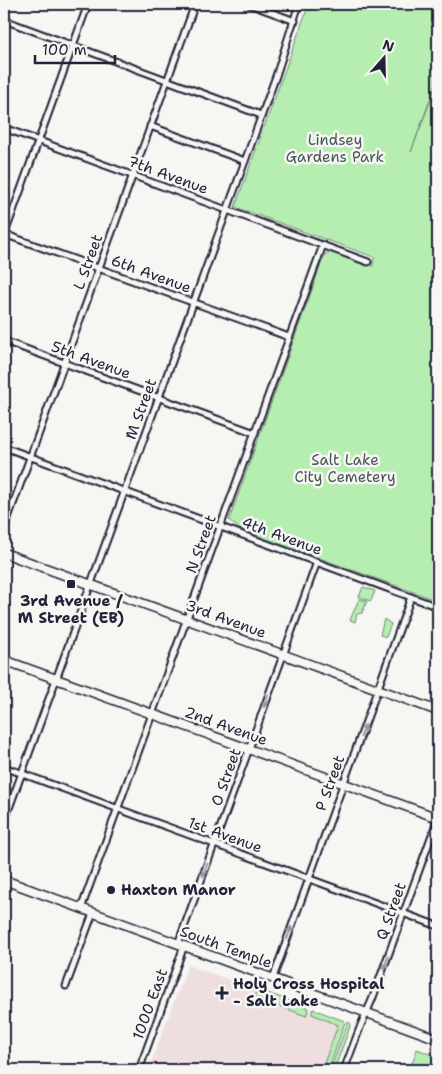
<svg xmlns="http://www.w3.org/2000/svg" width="442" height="1074" font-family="'Shantell Sans',sans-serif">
  <rect width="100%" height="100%" fill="#f6f6f2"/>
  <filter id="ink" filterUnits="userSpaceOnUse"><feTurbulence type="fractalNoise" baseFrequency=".02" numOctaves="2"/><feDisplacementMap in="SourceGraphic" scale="10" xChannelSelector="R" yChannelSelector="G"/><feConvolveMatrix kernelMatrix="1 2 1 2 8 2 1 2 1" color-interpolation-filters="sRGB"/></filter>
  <g filter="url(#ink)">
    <path fill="#efdee0" d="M188,965L346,1022L328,1070H148Z"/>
    <g fill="#b6edb0" stroke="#6c8876">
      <path d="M309,4H438V78L411,152L438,81V601L239,529L229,520L324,256L330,251L373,266L374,257L235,207Z"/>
      <path d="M363,587L375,591L371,601L359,597Z"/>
      <path d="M359,599L367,601L362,613L357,614L355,622L350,620Z"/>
      <path d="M384,619L391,624L386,637L380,635Z"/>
      <path d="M257,989L309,1008L306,1016L254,997Z"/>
      <path d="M313,1009L344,1021L345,1022L330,1065L324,1063L338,1025L312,1014Z"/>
      <path d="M348,1022L351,1024L334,1070H330Z"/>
      <path d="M417,1049L438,1057V1070H410Z"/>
    </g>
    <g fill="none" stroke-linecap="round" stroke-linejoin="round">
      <defs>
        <g id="street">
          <path d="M249,4L295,21"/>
          <path d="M4,20L261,115"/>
          <path d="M150,126L245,161"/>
          <path d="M4,128L368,262"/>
          <path d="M4,234L289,337"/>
          <path d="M4,236L88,4"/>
          <path d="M4,341L255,433"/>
          <path d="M4,447L438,607"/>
          <path d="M4,529L195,4"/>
          <path d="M4,767L438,926"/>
          <path d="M4,822L276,76L299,4"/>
          <path d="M81,909L323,245"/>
          <path d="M178,944L317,562"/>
          <path d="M273,978L411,597"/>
          <path d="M66,986L93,913"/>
          <path d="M139,1070L184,946"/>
          <path d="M344,1070L361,1025L372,1000L438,818"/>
        </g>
        <g id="secondary">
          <path d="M4,553L438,711"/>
          <path d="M4,660L438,818"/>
          <path d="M4,880L438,1039"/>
        </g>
      </defs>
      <use href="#street" stroke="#22223b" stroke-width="9"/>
      <use href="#secondary" stroke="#22223b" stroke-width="11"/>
      <use href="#street" stroke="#f6f6f2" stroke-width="5"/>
      <use href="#secondary" stroke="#f6f6f2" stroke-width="8"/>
    </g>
    <defs><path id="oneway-solid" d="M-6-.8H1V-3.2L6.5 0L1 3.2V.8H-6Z" transform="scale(1.25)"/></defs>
    <g fill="#9797a0">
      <use href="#oneway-solid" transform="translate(266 701) rotate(110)"/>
      <use href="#oneway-solid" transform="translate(363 731) rotate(-70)"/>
      <use href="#oneway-solid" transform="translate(205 870) rotate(110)"/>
      <use href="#oneway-solid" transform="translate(289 933) rotate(-70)"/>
      <use href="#oneway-solid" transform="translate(386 963) rotate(110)"/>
    </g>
  </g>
  <g fill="#22223b" stroke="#f6f6f2" stroke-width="2">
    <rect x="66" y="579" width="10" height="10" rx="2.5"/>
    <circle cx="111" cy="890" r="5"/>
    <path d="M219.5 985.5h5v5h5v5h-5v5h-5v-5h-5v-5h5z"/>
  </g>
  <g text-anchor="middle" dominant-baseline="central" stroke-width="5" stroke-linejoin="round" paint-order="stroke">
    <g font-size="15" fill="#475558" stroke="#f6f6f2">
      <text x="335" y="140">Lindsey<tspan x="335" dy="17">Gardens Park</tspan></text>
      <text x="345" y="460">Salt Lake<tspan x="345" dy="17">City Cemetery</tspan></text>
    </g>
    <g font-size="15" fill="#22223b" stroke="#f6f6f2">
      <text transform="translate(168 175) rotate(20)">7th Avenue</text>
      <text transform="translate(88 262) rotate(-70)">L Street</text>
      <text transform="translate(151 274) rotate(20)">6th Avenue</text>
      <text transform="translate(91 360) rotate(20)">5th Avenue</text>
      <text transform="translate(141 409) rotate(-70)">M Street</text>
      <text transform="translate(282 536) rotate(20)">4th Avenue</text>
      <text transform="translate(201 544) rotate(-70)">N Street</text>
      <text transform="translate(226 619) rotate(20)">3rd Avenue</text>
      <text transform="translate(226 726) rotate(20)">2nd Avenue</text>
      <text transform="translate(226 777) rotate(-70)">O Street</text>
      <text transform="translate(330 783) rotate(-70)">P Street</text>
      <text transform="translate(225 835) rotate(20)">1st Avenue</text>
      <text transform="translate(391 911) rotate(-70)">Q Street</text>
      <text transform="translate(226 947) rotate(20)">South Temple</text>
      <text transform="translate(150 1004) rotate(-70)">1000 East</text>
    </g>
    <g font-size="15" font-weight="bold" fill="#22223b" stroke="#f6f6f2" text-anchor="start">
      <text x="71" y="601" text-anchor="middle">3rd Avenue /<tspan x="71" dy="17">M Street (EB)</tspan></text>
      <text x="121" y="890">Haxton Manor</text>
      <text x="233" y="984">Holy Cross Hospital<tspan x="233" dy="17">- Salt Lake</tspan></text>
    </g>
  </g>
  <rect width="442" height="1074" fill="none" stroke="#f6f6f2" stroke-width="20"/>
  <rect x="10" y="10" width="422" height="1054" fill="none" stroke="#22223b" stroke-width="2" filter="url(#ink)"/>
  <g transform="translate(384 58) rotate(20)" stroke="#f6f6f2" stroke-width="4" paint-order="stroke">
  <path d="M0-4L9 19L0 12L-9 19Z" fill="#22223b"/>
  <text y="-8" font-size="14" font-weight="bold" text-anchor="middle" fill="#22223b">N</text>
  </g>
  <path d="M35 55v8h80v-8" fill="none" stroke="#22223b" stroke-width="2.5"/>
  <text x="42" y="55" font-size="15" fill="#22223b" stroke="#f6f6f2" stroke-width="4" paint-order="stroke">100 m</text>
</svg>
